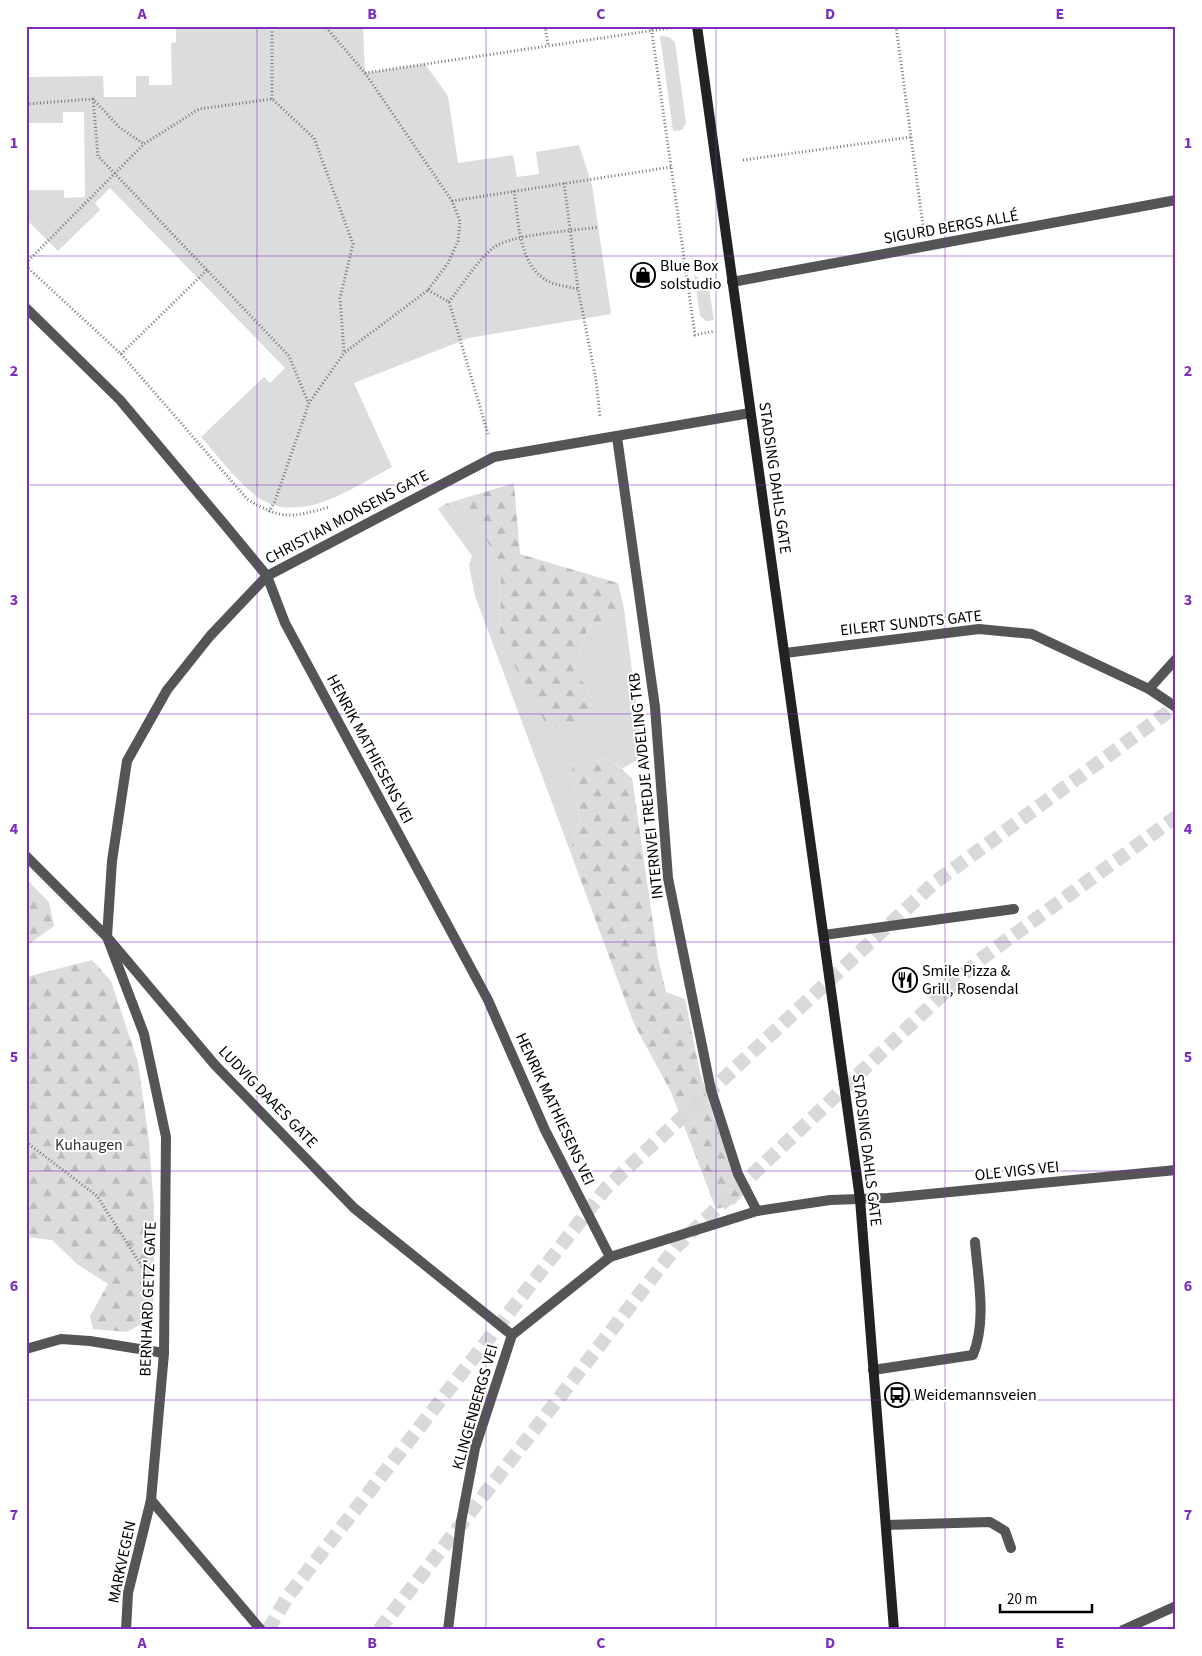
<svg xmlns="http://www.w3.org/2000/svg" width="1202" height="1656" font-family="'Source Sans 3',sans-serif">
  <defs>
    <pattern id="forest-firs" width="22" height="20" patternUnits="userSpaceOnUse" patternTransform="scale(1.25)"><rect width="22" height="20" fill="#dcdcdc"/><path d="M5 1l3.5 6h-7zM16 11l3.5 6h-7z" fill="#bbb"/></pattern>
  </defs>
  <rect width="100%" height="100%" fill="#fff"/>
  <g fill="#dcdcdc">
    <path d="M176,26H363L365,73L425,64L448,96L458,163L513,155L517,177L539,174L536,152L579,145L592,185L611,314L469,338L354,383L392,467C350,489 294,531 250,491C232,475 217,455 201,437L264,377L270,383L285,368L110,188L95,203L100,210L58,251L30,223L26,224V190H64V198L85,197L84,112H63V123H26V77L103,76L104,97H136V76H149V85H172L171,43L176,42Z"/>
    <path d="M660,36L669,37L675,42L686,123L682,130L673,131Z"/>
    <path d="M694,274L709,289L714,320L706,321L700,316Z"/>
    <path d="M445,504L479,527L501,566L500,639L593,702L575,666L587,630L624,609L643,756L622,769L609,759L571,764L580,820L570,851L475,596L469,565L472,556L438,509Z"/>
  </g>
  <g fill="url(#forest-firs)">
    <path d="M514,483L520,554L618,583L624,609L587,630L575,666L593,702L575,737L545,722L500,639L501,566L479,527L445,504Z"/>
    <path d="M609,759L632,778L658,958L666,992L685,999L700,1072L717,1127L743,1195L735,1204L716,1209L671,1092L634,1024L570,851L580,820L571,764Z"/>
    <path d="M26,879L49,902L54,926L26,946Z"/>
    <path d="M92,960L111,981L138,1062L149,1142L154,1207V1297L148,1320L127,1332L93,1329L90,1316L108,1284L77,1264L52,1240L26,1237V977Z"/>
  </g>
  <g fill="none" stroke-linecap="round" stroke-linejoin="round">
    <g stroke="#d9d9d9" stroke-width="14" stroke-dasharray="14 7" stroke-linecap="butt">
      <path d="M268,1630L288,1596L606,1188L934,883L1176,706"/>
      <path d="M379,1630L676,1247L978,961L1176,817"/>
    </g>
    <g stroke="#777" stroke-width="3" stroke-dasharray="1 2.5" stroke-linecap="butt">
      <path d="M545,26L548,46"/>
      <path d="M651,26L695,335L715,331"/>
      <path d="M896,26L923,226"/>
      <path d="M365,73L676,27"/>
      <path d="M93,99L98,156L289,356L308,402"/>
      <path d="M272,99V26"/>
      <path d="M26,104L93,99L119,127L144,144"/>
      <path d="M743,160L911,137"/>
      <path d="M564,183L578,289L596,380L600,417"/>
      <path d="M514,191C519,222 518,269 552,283C560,286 570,287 578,289"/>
      <path d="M452,201L671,167"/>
      <path d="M26,263L144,144L199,109L272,99L314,138L353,244L340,298L344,352"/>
      <path d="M26,266L121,354L247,499C281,520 292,518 329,507"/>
      <path d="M428,290L449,302L488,434"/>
      <path d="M449,302C463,284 476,262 493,248C510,234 574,231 598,227"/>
      <path d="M121,354L207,270"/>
      <path d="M269,512L275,501L309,403L344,353L428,290L448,263L458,241L460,221L452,201L365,73L325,26"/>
      <path d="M26,1142L97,1196L143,1268"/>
    </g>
    <g stroke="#555" stroke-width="10">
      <path d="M617,437L655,707L668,878L711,1090L738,1174L757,1211"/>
      <path d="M1149,689L1176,659"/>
      <path d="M873,1370L973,1355C987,1320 978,1279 975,1242"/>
      <path d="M886,1525L990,1522L1005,1531L1011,1548"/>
    </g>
    <g stroke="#555" stroke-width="10">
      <path d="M732,282L1176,200"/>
      <path d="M26,308L120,400L225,525L267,576L285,623L488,1000L545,1130L610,1257"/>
      <path d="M785,653L979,629L1032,634L1149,689L1176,707"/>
      <path d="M26,856L107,937L215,1065L354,1208L512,1335"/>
      <path d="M824,935L1014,909"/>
      <path d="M26,1349L61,1339L90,1341L164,1353"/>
      <path d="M126,1630L128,1593L151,1500"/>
      <path d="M261,1630L151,1500L164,1353L166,1137L144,1034L107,937L112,861L127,761L167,690L210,636L267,576L494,457L750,413"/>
      <path d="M448,1630L461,1522L475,1448L512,1335L610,1257L757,1211L830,1200L888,1198L1176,1170"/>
      <path d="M1123,1630L1176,1606"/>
    </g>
    <path stroke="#222" stroke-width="10" d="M697,26L860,1199L894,1630"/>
  </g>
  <path fill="none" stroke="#7b2cbf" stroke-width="1" stroke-opacity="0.55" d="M257,26V1630M486,26V1630M716,26V1630M945,26V1630M26,256H1176M26,485H1176M26,714H1176M26,942H1176M26,1171H1176M26,1400H1176"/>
  <defs>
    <symbol id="shop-ring" viewBox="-11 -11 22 22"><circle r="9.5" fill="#fff" stroke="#000" stroke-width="1.5"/><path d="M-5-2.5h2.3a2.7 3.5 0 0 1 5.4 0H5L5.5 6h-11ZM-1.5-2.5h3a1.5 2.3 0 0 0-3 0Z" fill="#000"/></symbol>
    <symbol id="restaurant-ring" viewBox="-11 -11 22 22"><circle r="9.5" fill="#fff" stroke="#000" stroke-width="1.5"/><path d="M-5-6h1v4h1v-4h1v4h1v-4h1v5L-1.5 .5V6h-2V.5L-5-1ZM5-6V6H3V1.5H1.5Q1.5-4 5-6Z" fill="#000"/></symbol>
    <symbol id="bus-ring" viewBox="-11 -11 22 22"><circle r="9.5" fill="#fff" stroke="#000" stroke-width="1.5"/><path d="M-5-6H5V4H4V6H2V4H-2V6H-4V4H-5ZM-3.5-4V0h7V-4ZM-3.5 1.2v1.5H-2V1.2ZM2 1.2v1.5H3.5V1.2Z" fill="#000"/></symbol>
  </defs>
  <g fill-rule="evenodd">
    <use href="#shop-ring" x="629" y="261" width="28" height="28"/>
    <use href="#restaurant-ring" x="891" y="966" width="28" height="28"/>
    <use href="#bus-ring" x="883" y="1381" width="28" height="28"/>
  </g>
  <g text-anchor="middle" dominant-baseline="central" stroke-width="4" stroke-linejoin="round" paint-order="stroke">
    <g font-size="16" fill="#000" stroke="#fff">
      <text transform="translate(951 227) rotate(-10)">SIGURD BERGS ALLÉ</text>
      <text transform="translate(775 478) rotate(82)">STADSING DAHLS GATE</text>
      <text transform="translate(347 517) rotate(-28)">CHRISTIAN MONSENS GATE</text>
      <text transform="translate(911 623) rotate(-6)">EILERT SUNDTS GATE</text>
      <text transform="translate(370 749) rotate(62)">HENRIK MATHIESENS VEI</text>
      <text transform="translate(646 786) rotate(-96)">INTERNVEI TREDJE AVDELING TKB</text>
      <text transform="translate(268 1097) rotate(46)">LUDVIG DAAES GATE</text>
      <text transform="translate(555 1109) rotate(65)">HENRIK MATHIESENS VEI</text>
      <text transform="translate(867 1150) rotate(83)">STADSING DAHLS GATE</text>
      <text transform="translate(1017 1171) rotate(-6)">OLE VIGS VEI</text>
      <text transform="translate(148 1299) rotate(-88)">BERNHARD GETZ' GATE</text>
      <text transform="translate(475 1407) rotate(-74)">KLINGENBERGS VEI</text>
      <text transform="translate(122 1562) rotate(-78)">MARKVEGEN</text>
    </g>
    <g font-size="16" fill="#000" stroke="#fff" text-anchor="start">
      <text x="660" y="266">Blue Box<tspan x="660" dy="18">solstudio</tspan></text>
      <text x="922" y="971">Smile Pizza &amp;<tspan x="922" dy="18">Grill, Rosendal</tspan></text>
      <text x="914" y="1395">Weidemannsveien</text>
    </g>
    <g font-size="16" fill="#333" stroke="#fff">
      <text x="89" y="1145">Kuhaugen</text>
    </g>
  </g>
  <rect width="1202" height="1656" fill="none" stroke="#ffffff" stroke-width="55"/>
  <path d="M1000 1604v8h92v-8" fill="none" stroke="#000000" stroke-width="2.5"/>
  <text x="1007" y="1604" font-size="15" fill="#000000" stroke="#ffffff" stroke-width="4" paint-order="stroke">20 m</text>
  <rect x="28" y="28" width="1146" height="1600" fill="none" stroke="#7b2cbf" stroke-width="2"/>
  <g font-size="16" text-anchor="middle" font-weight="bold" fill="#7b2cbf">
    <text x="142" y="19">A</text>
    <text x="372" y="19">B</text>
    <text x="601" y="19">C</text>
    <text x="830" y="19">D</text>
    <text x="1060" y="19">E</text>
    <text x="14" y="148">1</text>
    <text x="1188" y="148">1</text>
    <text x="14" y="376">2</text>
    <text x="1188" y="376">2</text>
    <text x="14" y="605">3</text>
    <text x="1188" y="605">3</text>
    <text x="14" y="834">4</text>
    <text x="1188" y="834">4</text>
    <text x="14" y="1062">5</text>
    <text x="1188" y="1062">5</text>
    <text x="14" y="1291">6</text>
    <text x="1188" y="1291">6</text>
    <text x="14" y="1520">7</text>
    <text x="1188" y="1520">7</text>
    <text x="142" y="1648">A</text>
    <text x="372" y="1648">B</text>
    <text x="601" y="1648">C</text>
    <text x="830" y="1648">D</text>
    <text x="1060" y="1648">E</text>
  </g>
</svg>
